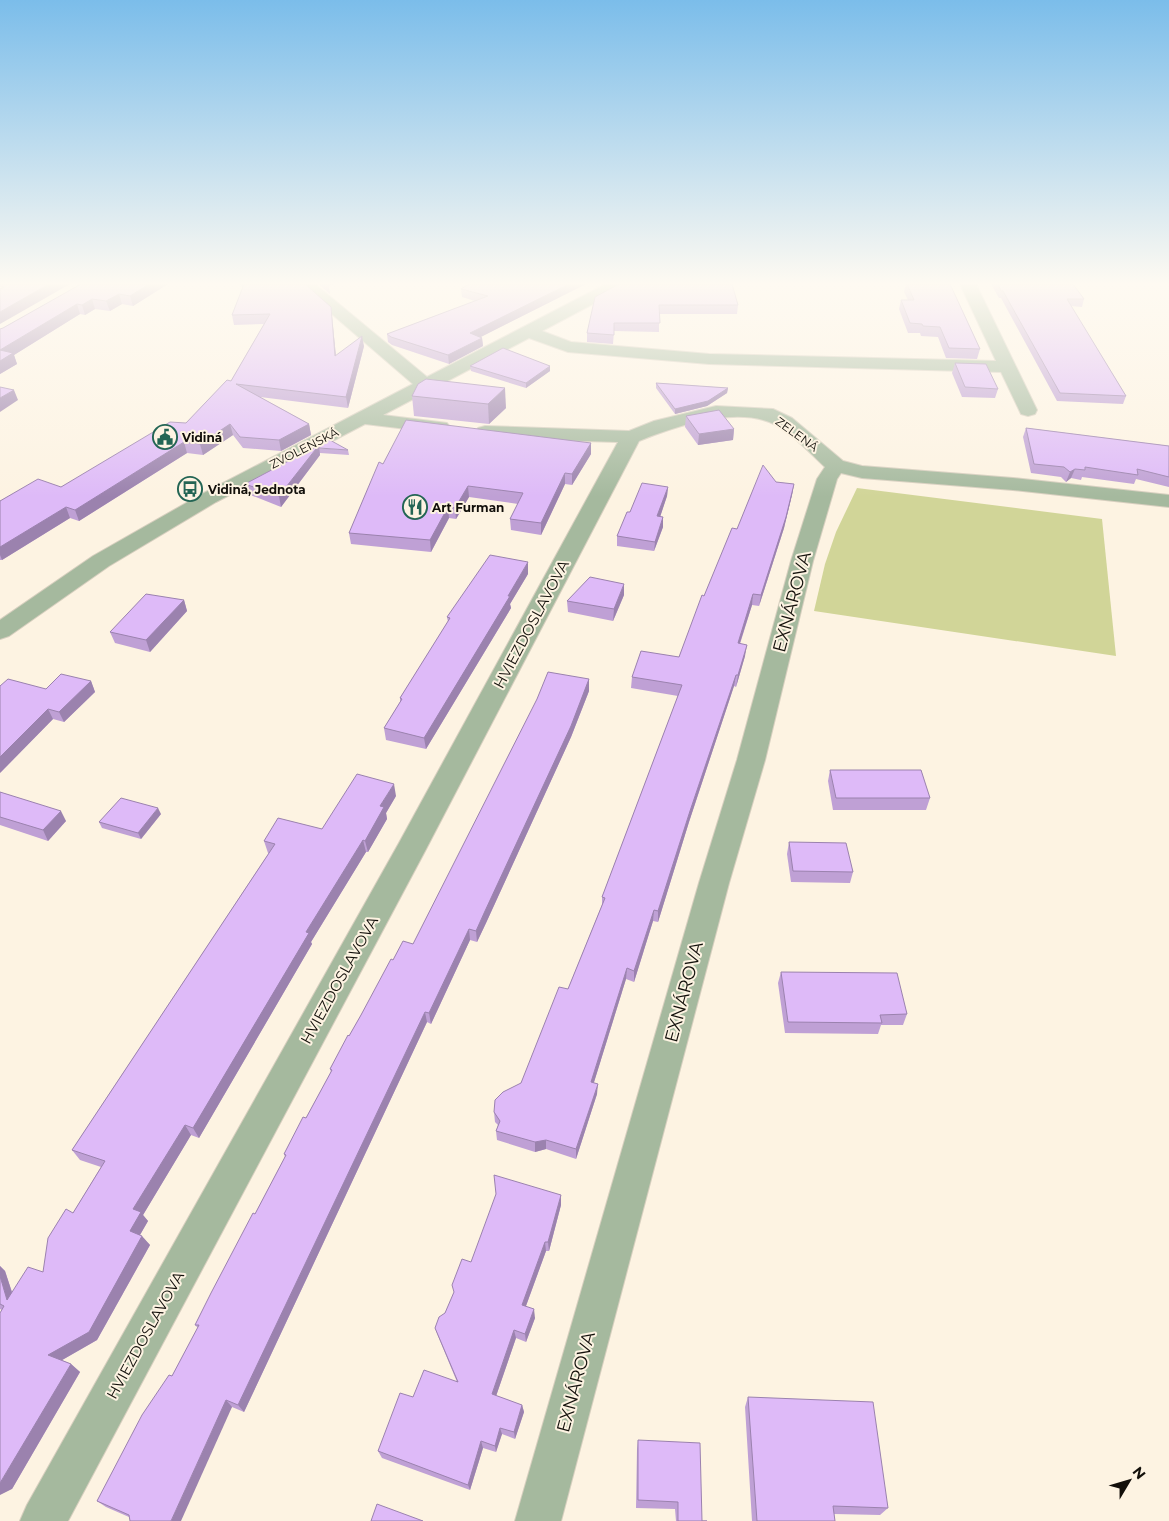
<svg xmlns="http://www.w3.org/2000/svg" width="1169" height="1521" font-family="Montserrat,sans-serif">
  <rect width="100%" height="100%" fill="#fdf3e2"/>
  <path fill="#d1d598" d="M857,488L1102,519L1116,656L814,611L825,564L836,532Z"/>
  <g fill="none" stroke-linecap="round" stroke-linejoin="round">
    <defs>
      <g id="minor">
        <path d="M297,284H315L427,377L606,284H627L625,287L542,331L571,342L709,354L996,361L960,284H976L1037,410L1035,414L1028,416L1021,414L1001,372L709,364L568,352L529,338L383,415L447,423L450,427L447,431L440,433L365,424L216,502L109,566L9,636L0,639V620L93,556L202,494L413,384Z"/>
        <path d="M716,406L773,409L792,418L843,461L862,466L1013,478L1169,495V507L1013,490L862,478L841,473L837,479L813,561L765,760L729,883L561,1521H515L699,883L737,760L791,561L817,479L825,467C811,454 792,433 776,425C738,405 676,426 639,441L425,851L68,1521H20L27,1505L399,843L618,442L485,438L478,436L475,432L478,428L485,426L629,431L654,421Z"/>
      </g>
    </defs>
    <use href="#minor" stroke="#d7cfbf" stroke-width="2"/>
    <use href="#minor" fill="#a5b99e" fill-rule="evenodd"/>
  </g>
  <g fill="#bfa0d5">
    <path d="M81,284H168L133,306L122,304L110,311L95,309L85,315L80,314L14,355L17,364L0,374V329L3,328Z"/>
    <path d="M239,284H305L331,307L336,356L364,346L348,408L260,397L309,424L311,435L281,451L243,448L233,435L203,455L187,453L79,521L70,518L2,560H0V501L61,487L186,423L231,381L264,324L234,325L232,315L243,288Z"/>
    <path d="M318,284H335L329,286L330,294Z"/>
    <path d="M586,284L480,337L482,338L483,346L449,364L392,345L388,342L387,334L475,301L462,297L461,289Z"/>
    <path d="M619,284L738,305L737,314H659V332L614,331L613,344L587,342V333Z"/>
    <path d="M906,284H950L980,349L977,359L946,358L938,337L921,336L920,333H908L899,309L901,300H908L904,292Z"/>
    <path d="M991,284H1073L1084,299L1082,307L1071,306L1126,396L1123,404L1057,401L1001,298H999Z"/>
    <path d="M955,363L998,389L995,398L962,397L952,373Z"/>
    <path d="M470,366L550,371L526,388L471,371Z"/>
    <path d="M656,383L728,388L727,393L707,406L675,414L656,388Z"/>
    <path d="M418,384L506,408L489,424L414,416L412,396Z"/>
    <path d="M686,416L734,429L733,440L698,445L685,427Z"/>
    <path d="M1026,428L1169,446V487L1136,479L1134,484L1082,477L1081,480L1071,478L1066,482L1061,477L1031,473L1023,437Z"/>
    <path d="M591,443V454L572,485L565,484L541,535L511,530L510,519L518,504L469,497L456,519L449,518L431,552L351,544L349,533L383,464Z"/>
    <path d="M313,448L348,450L349,455L320,453V455L281,507L248,494L245,484Z"/>
    <path d="M776,482L794,484L792,495L784,528L759,606L752,605L740,644L745,656L736,687L734,686L689,822L658,922L653,921L634,982L626,979L594,1082L597,1094L576,1159L546,1149L535,1152L497,1140L496,1131L498,1125L495,1122L494,1112L521,1083L568,989L602,905V897L678,696L631,688L632,677L679,657L704,596L737,529Z"/>
    <path d="M668,487L667,496L660,517H663V527L654,551L617,546V536L630,512Z"/>
    <path d="M528,574L510,604L511,608L426,749L386,740L384,728L400,702V698L448,622L447,617Z"/>
    <path d="M624,595L613,621L568,612L567,601Z"/>
    <path d="M184,600L187,611L150,652L115,643L110,632Z"/>
    <path d="M589,679V691L571,737L486,923L477,942L470,940L431,1024L427,1022L244,1412L232,1407L129,1517L106,1507L97,1501L172,1376L198,1328L195,1325L255,1214L285,1157L284,1154L306,1118L331,1072L330,1069L393,960L413,944Z"/>
    <path d="M91,681L95,692L64,722L53,719L0,773L46,689Z"/>
    <path d="M830,770L930,798L926,810H833L828,781Z"/>
    <path d="M0,792L66,821L48,841L0,825Z"/>
    <path d="M396,796L386,813L387,819L368,852H366L311,942L312,944L199,1138L191,1135L143,1215L148,1221L140,1235L150,1245L97,1340L62,1360L71,1364L80,1372L12,1489L2,1310L0,1309V1266L5,1271L12,1292L43,1272L73,1213L101,1167L80,1160L72,1150L269,853H268L264,841L322,829Z"/>
    <path d="M161,814L141,839L102,828L99,822Z"/>
    <path d="M789,842L853,872L850,883L791,882L787,854Z"/>
    <path d="M781,972L907,1014L903,1025H881L878,1034L785,1033L778,983Z"/>
    <path d="M561,1195V1205L549,1251H546L526,1306L535,1318L526,1342L516,1338L496,1396L522,1405L524,1412L515,1439L502,1434L496,1452L483,1448L470,1490L382,1458L378,1451L413,1397L457,1382L438,1336L435,1328L445,1313L471,1262Z"/>
    <path d="M748,1397L888,1508L880,1515L834,1514L835,1521H752L745,1407Z"/>
    <path d="M638,1440L702,1521H707H676L675,1509L636,1508L637,1449Z"/>
  </g>
  <g fill="#9b82ae">
    <path d="M49,284H70L0,324V312Z"/>
    <path d="M149,284H168L133,306L130,296Z"/>
    <path d="M569,284H586L471,342L470,333Z"/>
    <path d="M119,294L122,304L110,311L106,301Z"/>
    <path d="M92,299L95,309L85,315L82,305Z"/>
    <path d="M77,304L80,314L14,355L17,364L0,374V350Z"/>
    <path d="M331,307L337,367L335,356Z"/>
    <path d="M362,336L364,346L348,408L346,397Z"/>
    <path d="M482,338L483,346L449,364L448,355Z"/>
    <path d="M550,366V371L526,388V383Z"/>
    <path d="M505,388L506,408L489,424L488,404Z"/>
    <path d="M728,388L727,393L707,406L675,414V409Z"/>
    <path d="M14,390L18,400L0,412V398Z"/>
    <path d="M230,424L233,435L203,455L200,444Z"/>
    <path d="M309,424L311,435L281,451L279,440Z"/>
    <path d="M734,429L733,440L698,445L699,434Z"/>
    <path d="M184,442L187,453L79,521L75,510Z"/>
    <path d="M591,443V454L572,485V474Z"/>
    <path d="M319,445L320,455L281,507L279,496Z"/>
    <path d="M1075,469L1071,478L1066,482L1070,472Z"/>
    <path d="M565,473V484L541,535V523Z"/>
    <path d="M794,484L792,495L784,528L759,606L761,595Z"/>
    <path d="M468,486L469,497L456,519L455,508Z"/>
    <path d="M668,487L667,496L657,526V516Z"/>
    <path d="M66,507L70,518L2,560L0,555V547Z"/>
    <path d="M448,507L449,518L431,552L430,540Z"/>
    <path d="M663,517V527L654,551L655,542Z"/>
    <path d="M528,562V574L510,604L511,608L426,749L424,738Z"/>
    <path d="M624,584V595L613,621L614,609Z"/>
    <path d="M753,594L752,605L736,655L738,643Z"/>
    <path d="M184,600L187,611L150,652L146,640Z"/>
    <path d="M747,645L745,656L736,687L738,675Z"/>
    <path d="M736,675L734,686L689,822L658,922V911L690,811Z"/>
    <path d="M589,679V691L571,737L486,923L477,942L476,931Z"/>
    <path d="M91,681L95,692L64,722L59,712Z"/>
    <path d="M48,709L53,719L0,773V757Z"/>
    <path d="M394,784L396,796L386,813L387,819L368,852L365,841L380,806Z"/>
    <path d="M158,808L161,814L141,839L138,833Z"/>
    <path d="M61,811L66,821L48,841L43,830Z"/>
    <path d="M363,840L366,852L311,942L312,944L199,1138L193,1128L306,932Z"/>
    <path d="M654,910L653,921L634,982V971Z"/>
    <path d="M469,929L470,940L431,1024L429,1013Z"/>
    <path d="M627,968L626,979L591,1092V1082Z"/>
    <path d="M425,1012L427,1022L244,1412L238,1405Z"/>
    <path d="M598,1084L597,1094L576,1159V1149Z"/>
    <path d="M185,1125L191,1135L143,1215L148,1221L137,1240L130,1231L133,1209Z"/>
    <path d="M546,1140V1149L535,1152V1142Z"/>
    <path d="M561,1195V1205L549,1251L548,1242Z"/>
    <path d="M142,1236L150,1245L97,1340L57,1363L48,1355Z"/>
    <path d="M545,1242L546,1251L523,1314L522,1305Z"/>
    <path d="M0,1266L5,1271L17,1308L7,1300L0,1276Z"/>
    <path d="M534,1309L535,1318L526,1342L525,1334Z"/>
    <path d="M514,1330L516,1338L494,1402L492,1394Z"/>
    <path d="M71,1364L80,1372L12,1489L0,1495V1483Z"/>
    <path d="M226,1400L232,1407L181,1521H171Z"/>
    <path d="M522,1405L524,1412L515,1439L514,1432Z"/>
    <path d="M500,1428L502,1434L496,1452L495,1446Z"/>
    <path d="M481,1441L483,1448L470,1490L468,1485Z"/>
  </g>
  <g fill="#debaf8" stroke="#9b82ae">
    <path d="M0,284H49L0,312V289L4,287L0,286Z"/>
    <path d="M81,284H149L130,296L119,294L106,301L92,299L82,305L77,304L0,350L13,353L0,361V329L3,328Z"/>
    <path d="M244,284H305L331,307L335,356L362,336L346,397L236,384L309,424L279,440L240,437L230,424L200,444L184,442L75,510L66,507L0,547V501L38,479L61,487L170,422L186,423L227,380L231,381L270,314L232,315Z"/>
    <path d="M469,284H569L470,333L482,338L448,355L391,337L387,334L488,296L461,289Z"/>
    <path d="M619,284H732L738,305H659L660,323H614V335L587,333L595,297Z"/>
    <path d="M907,284H950L980,349L949,348L940,327L923,326L922,324L910,323L901,300H914Z"/>
    <path d="M998,284H1073L1084,299H1067L1126,396L1060,393L1003,291H1001Z"/>
    <path d="M503,348L550,366L526,383L470,366Z"/>
    <path d="M955,363L986,364L998,389L965,387Z"/>
    <path d="M426,379L505,388L488,404L412,396L418,384Z"/>
    <path d="M656,383L728,388L708,401L675,409Z"/>
    <path d="M0,387L14,390L0,398Z"/>
    <path d="M719,410L734,429L699,434L686,416Z"/>
    <path d="M406,420L591,443L572,474L565,473L541,523L510,519L523,493L468,486L455,508L448,507L430,540L349,533L379,462L383,464Z"/>
    <path d="M1026,428L1169,446V477L1137,469L1138,475L1085,467V470L1075,469L1070,472L1064,467L1034,464Z"/>
    <path d="M328,439L348,450L319,448V445L313,447Z"/>
    <path d="M319,445L279,496L245,484Z"/>
    <path d="M763,465L776,482L794,484L786,517L761,595L753,594L738,643L747,645L738,675H736L690,811L658,911L654,910L634,971L627,968L591,1082L598,1084L576,1149L546,1140L535,1142L496,1131L500,1121L494,1112L495,1100L503,1092L521,1083L559,987L568,989L605,898L602,897L682,685L632,677L641,651L679,657L702,595L704,596L732,528L737,529Z"/>
    <path d="M642,483L668,487L657,516L663,517L655,542L617,536L627,512H630Z"/>
    <path d="M490,555L528,562L508,596H510L424,738L384,728L402,699L400,698L450,618L447,617Z"/>
    <path d="M590,577L624,584L614,609L567,601Z"/>
    <path d="M146,594L184,600L146,640L110,632Z"/>
    <path d="M548,672L589,679L571,726L485,911L476,931L469,929L429,1013L425,1012L238,1405L226,1400L171,1521H130L129,1515L97,1501L142,1415L169,1375L172,1376L199,1325H195L211,1293L253,1213L255,1214L286,1155L284,1154L303,1117L306,1118L332,1070L330,1069L348,1035L349,1036L361,1015L391,959L393,960L403,941L413,944L537,699Z"/>
    <path d="M61,674L91,681L59,712L48,709L0,757V686L8,679L46,689Z"/>
    <path d="M830,770H921L930,798H836Z"/>
    <path d="M357,774L394,784L380,806L384,807L365,841L363,840L306,932L309,933L193,1128L185,1125L133,1209L141,1212L130,1231L142,1236L89,1332L48,1355L71,1364L0,1483V1313L4,1306L0,1304V1276L7,1300L28,1267L43,1272L48,1238L66,1209L73,1213L105,1161L72,1150L275,844L264,841L278,818L322,829Z"/>
    <path d="M0,792L61,811L43,830L0,817Z"/>
    <path d="M121,798L158,808L138,833L99,822Z"/>
    <path d="M789,842L846,843L853,872L793,871Z"/>
    <path d="M781,972L897,973L907,1014L880,1015L882,1023L788,1022Z"/>
    <path d="M494,1175L561,1195L548,1242H545L522,1305L534,1309L525,1334L514,1330L492,1394L522,1405L514,1432L500,1428L495,1446L481,1441L468,1485L378,1451L400,1393L413,1397L424,1370L458,1382L435,1328L439,1317L445,1313L454,1292L452,1285L462,1259L471,1262L496,1194Z"/>
    <path d="M748,1397L873,1402L888,1508L833,1506L835,1521H757Z"/>
    <path d="M638,1440L700,1443L702,1521H707H678V1502L638,1500Z"/>
    <path d="M377,1504L423,1521H371Z"/>
  </g>
  <linearGradient id="sky" x2="0" y2="1"><stop stop-color="#7bbdea"/><stop offset="0.57" stop-color="#fefaf2"/><stop offset="1" stop-color="#fefaf2" stop-opacity="0"/></linearGradient>
  <rect width="1169" height="497" fill="url(#sky)"/>
  <defs>
    <symbol id="civic-ring" viewBox="-11 -11 22 22"><circle r="9.5" fill="#fdf3e2" stroke="#236554" stroke-width="1.5"/><path d="M-.6-6.5H3V-4.5H.6V-3L4-1V1h2V6H-6V1h2V-1L-.6-3ZM-1.2 2.5V6h2.4V2.5Z" fill="#236554"/></symbol>
    <symbol id="bus-ring" viewBox="-11 -11 22 22"><circle r="9.5" fill="#fdf3e2" stroke="#236554" stroke-width="1.5"/><path d="M-5-6H5V4H4V6H2V4H-2V6H-4V4H-5ZM-3.5-4V0h7V-4ZM-3.5 1.2v1.5H-2V1.2ZM2 1.2v1.5H3.5V1.2Z" fill="#236554"/></symbol>
    <symbol id="restaurant-ring" viewBox="-11 -11 22 22"><circle r="9.5" fill="#fdf3e2" stroke="#236554" stroke-width="1.5"/><path d="M-5-6h1v4h1v-4h1v4h1v-4h1v5L-1.5 .5V6h-2V.5L-5-1ZM5-6V6H3V1.5H1.5Q1.5-4 5-6Z" fill="#236554"/></symbol>
  </defs>
  <g fill-rule="evenodd">
    <use href="#civic-ring" x="151" y="423" width="28" height="28"/>
    <use href="#bus-ring" x="176" y="475" width="28" height="28"/>
    <use href="#restaurant-ring" x="401" y="493" width="28" height="28"/>
  </g>
  <g text-anchor="middle" dominant-baseline="central" stroke-width="4" stroke-linejoin="round" paint-order="stroke">
    <g font-size="12" fill="#120f0a" stroke="#fdf3e2">
      <text transform="translate(797 434) rotate(36)">ZELENÁ</text>
      <text transform="translate(304 448) rotate(-27)">ZVOLENSKÁ</text>
    </g>
    <g font-size="12" font-weight="bold" fill="#120f0a" stroke="#fdf3e2" text-anchor="start">
      <text x="182" y="437">Vidiná</text>
      <text x="208" y="489">Vidiná, Jednota</text>
      <text x="432" y="507">Art Furman</text>
    </g>
    <g font-size="15" fill="#120f0a" stroke="#fdf3e2">
      <text transform="translate(531 624) rotate(-62)">HVIEZDOSLAVOVA</text>
      <text transform="translate(339 980) rotate(-61)">HVIEZDOSLAVOVA</text>
      <text transform="translate(145 1335) rotate(-61)">HVIEZDOSLAVOVA</text>
    </g>
    <g font-size="18" fill="#120f0a" stroke="#fdf3e2">
      <text transform="translate(792 602) rotate(-75)">EXNÁROVA</text>
      <text transform="translate(684 992) rotate(-75)">EXNÁROVA</text>
      <text transform="translate(576 1382) rotate(-75)">EXNÁROVA</text>
    </g>
  </g>
  <g transform="translate(1129 1481) rotate(52)" stroke="#fdf3e2" stroke-width="4" paint-order="stroke">
  <path d="M0-4L9 19L0 12L-9 19Z" fill="#120f0a"/>
  <text y="-8" font-size="14" font-weight="bold" text-anchor="middle" fill="#120f0a">N</text>
  </g>
</svg>
